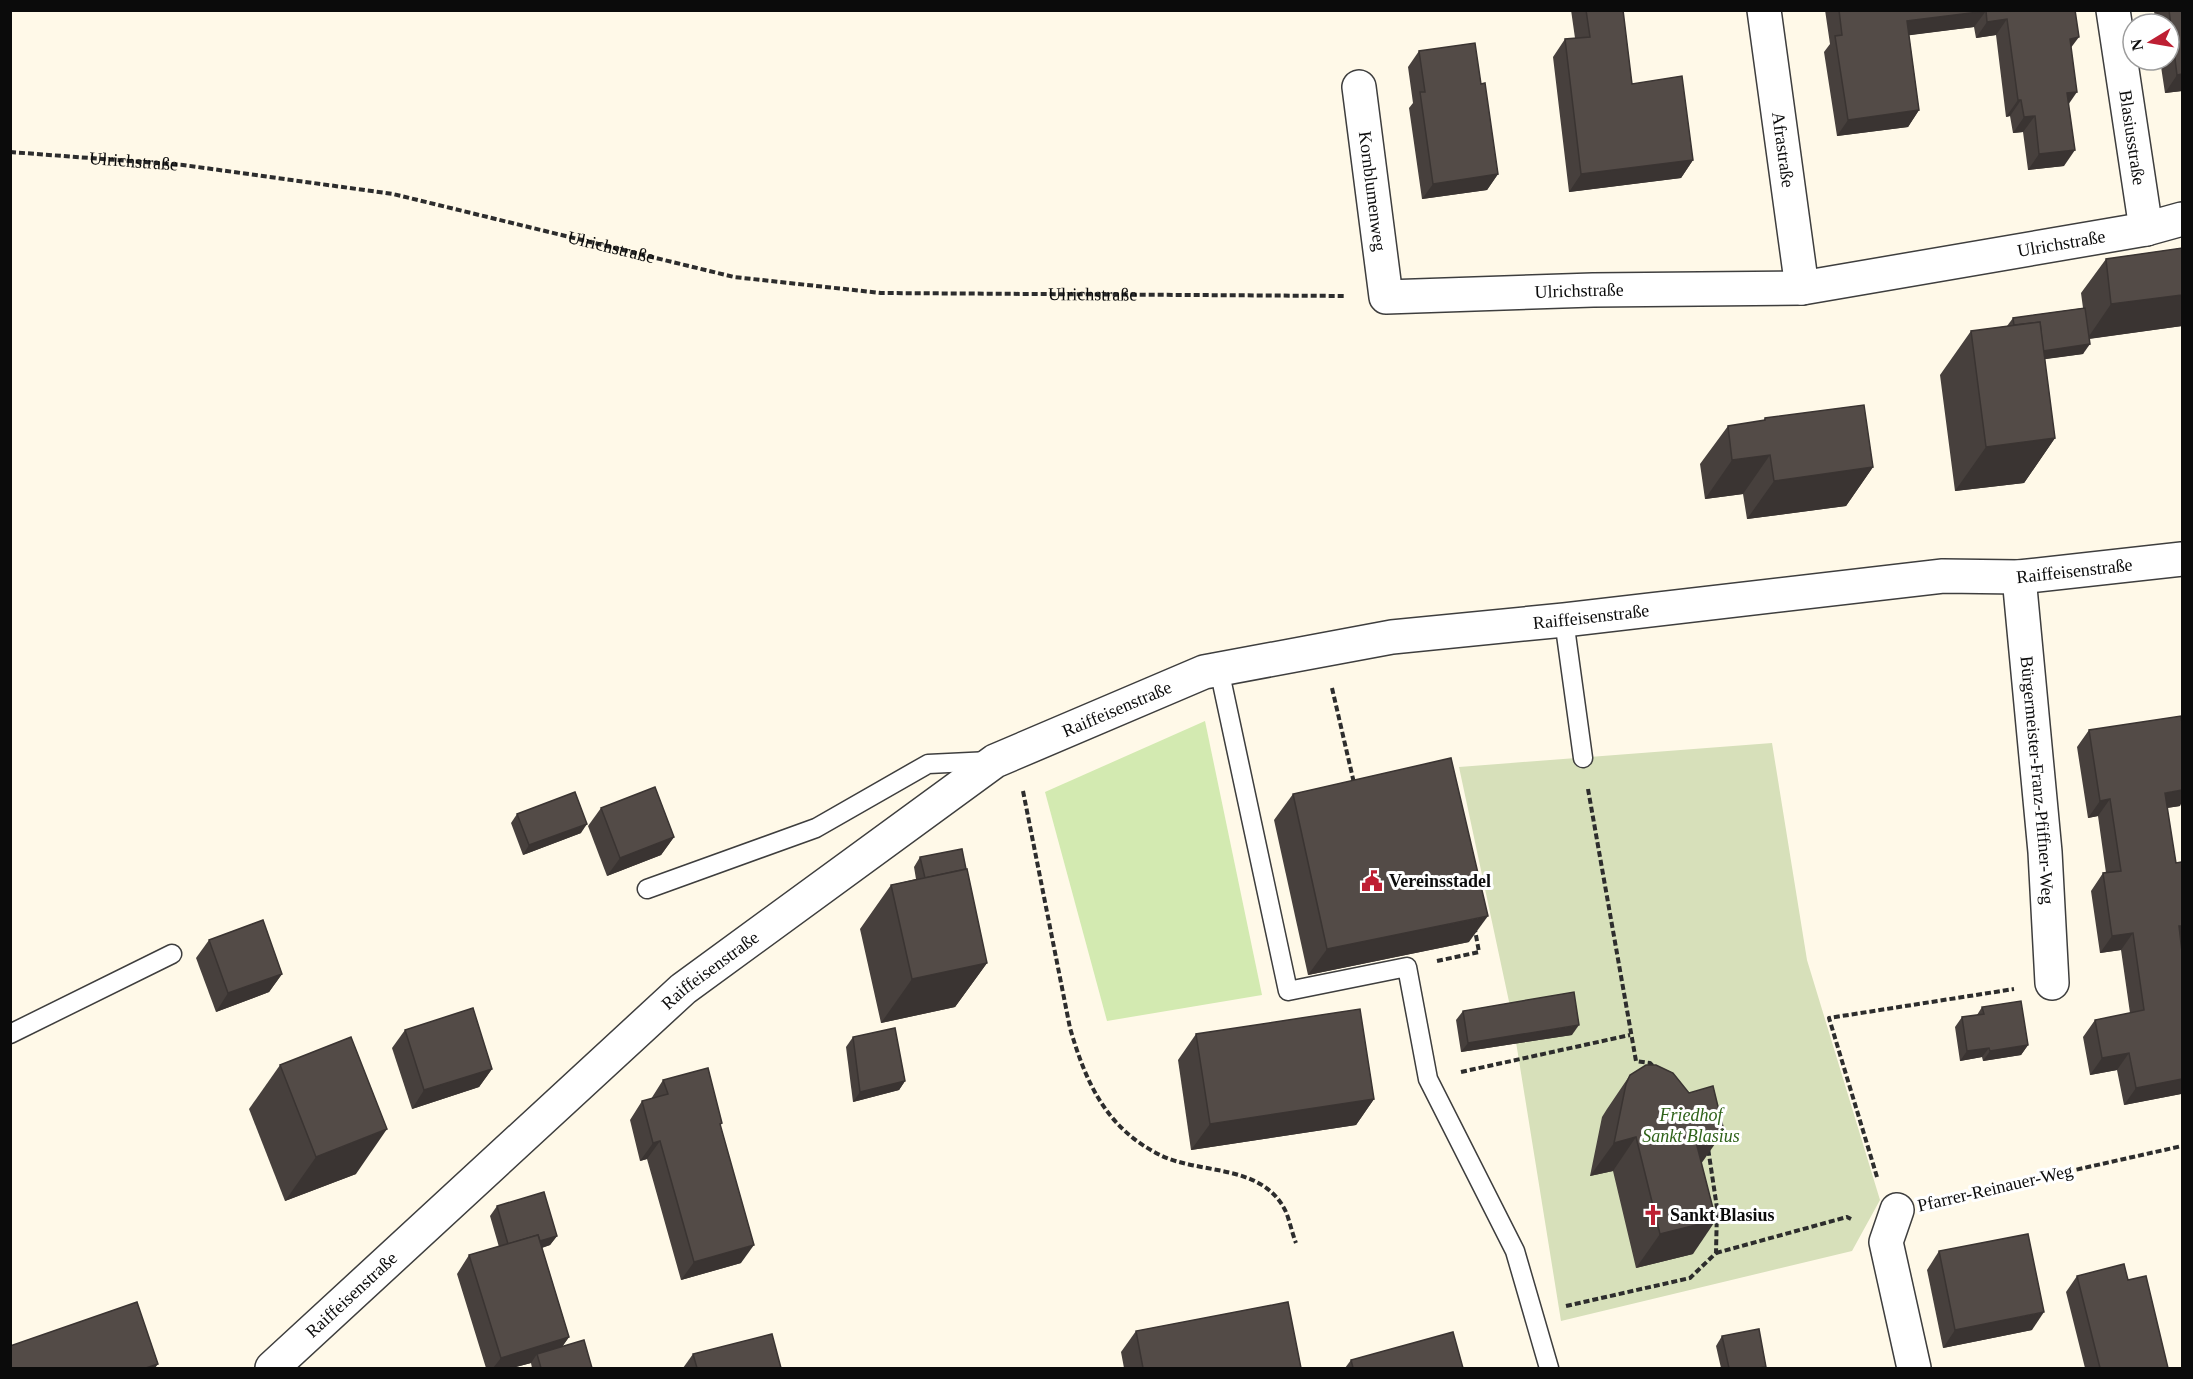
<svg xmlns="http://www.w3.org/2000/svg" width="2193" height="1379" font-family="'Times New Roman',serif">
  <rect width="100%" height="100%" fill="#fff9e8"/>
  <path fill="#d3eab1" d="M1205,721L1262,995L1107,1021L1045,792Z"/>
  <path fill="#d7e0ba" d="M1772,743L1807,960L1880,1200L1852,1251L1561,1321L1511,1011L1459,767Z"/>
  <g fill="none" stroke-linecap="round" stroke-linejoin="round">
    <defs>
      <g id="service">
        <path d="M1564,620L1583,758"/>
        <path d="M1219,669L1288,991L1407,967L1428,1079L1515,1251L1549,1368"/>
        <path d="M647,889L816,828L928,764L990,761"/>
        <path d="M10,1034L172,954"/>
      </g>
      <g id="minor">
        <path id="s2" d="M1764,10L1802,288"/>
        <path id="s3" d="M2113,10L2146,229"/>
        <path id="s4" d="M1359,87L1386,297L1593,290L1802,288L2146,229L2182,219"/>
        <path id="s5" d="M2019,577L2045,852L2052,983"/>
        <path d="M1897,1210L1886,1242L1914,1368"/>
        <path id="s6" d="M272,1368L683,989L995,761L1204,672L1392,637L1564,620L1943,576L2019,577L2182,559"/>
      </g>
    </defs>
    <use href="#service" stroke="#3e3e3e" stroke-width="21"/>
    <use href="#minor" stroke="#3e3e3e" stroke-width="36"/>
    <g stroke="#2d2d2d" stroke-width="4" stroke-dasharray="6 3" stroke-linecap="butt">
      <path id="s1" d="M10,152L183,165L393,194L734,277L881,293L1346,296"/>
      <path d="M1332,688L1354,783"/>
      <path d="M1588,789L1636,1061L1650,1063L1654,1067"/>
      <path d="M1023,791L1070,1028C1086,1083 1106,1128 1160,1155C1201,1175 1263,1163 1286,1212C1290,1222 1292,1233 1296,1243"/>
      <path d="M1437,961L1479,952L1475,930"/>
      <path d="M1461,1072L1630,1035"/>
      <path d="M1877,1177L1829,1018L2014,989"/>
      <path d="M1936,1201L2182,1146"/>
      <path d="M1716,1253L1847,1217L1851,1219"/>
      <path d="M1566,1306L1690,1278L1716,1253L1717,1208L1708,1148"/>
    </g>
    <use href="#service" stroke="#fff" stroke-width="18"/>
    <use href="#minor" stroke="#fff" stroke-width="33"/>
  </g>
  <g fill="#47403d">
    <path d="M1571,10H1623L1632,84L1693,160L1681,178L1569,192L1553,57L1565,39L1575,38Z"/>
    <path d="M1825,10H2075L2071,47L2068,104L2064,166L2028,170L2023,132L2013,133L2010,116L2006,117L1996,35L1976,38L1974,27L1909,35L1919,110L1908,127L1837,136L1824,52L1830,44Z"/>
    <path d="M2182,10V91L2165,93L2160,60H2169V24H2156L2154,11Z"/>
    <path d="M1419,51L1481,84L1498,174L1487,190L1422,199L1409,108L1413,103L1408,67Z"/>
    <path d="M2182,248V326L2089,339L2083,354L2044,359L2055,438L2024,483L1955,491L1940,375L1971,331L2007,326L2013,318L2083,308L2081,293L2106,259Z"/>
    <path d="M1765,418L1873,467L1846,506L1747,519L1743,494L1705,499L1700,464L1728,426L1763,421Z"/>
    <path d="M2089,730L2180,806L2167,808L2176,863L2182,862V941H2181V1094L2124,1105L2117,1070L2090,1075L2083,1037L2095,1020L2130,1013L2121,950L2100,953L2091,891L2103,873H2106L2098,816L2088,818L2077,747Z"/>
    <path d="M1293,794L1469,942L1308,975L1274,820Z"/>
    <path d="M601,808L674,837L661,855L607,876L588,826Z"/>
    <path d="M517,814L581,833L523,855L511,823Z"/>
    <path d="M920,857L987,963L955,1007L881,1023L860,929L891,885L916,879L914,867Z"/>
    <path d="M209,940L282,974L269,992L216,1012L196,958Z"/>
    <path d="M1982,1007L2028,1045L2021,1055L1983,1061L1982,1057L1960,1061L1955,1027L1962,1017L1977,1015Z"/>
    <path d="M1463,1011L1572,1035L1461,1052L1456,1020Z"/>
    <path d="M405,1030L492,1069L479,1087L412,1109L392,1048Z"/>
    <path d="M1196,1034L1374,1099L1356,1125L1191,1150L1178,1060Z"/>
    <path d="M853,1037L905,1081L899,1090L853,1102L846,1047Z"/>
    <path d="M280,1065L356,1174L285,1201L249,1109Z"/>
    <path d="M1630,1075L1702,1163L1693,1254L1636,1268L1613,1171L1590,1176L1602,1117L1607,1109Z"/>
    <path d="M663,1080L720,1126L741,1263L681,1280L647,1159L640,1161L630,1120L642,1101L651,1099Z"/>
    <path d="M497,1206L557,1236L550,1245L542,1248L569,1337L562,1347L592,1368H532L531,1363L512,1368H486L457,1274L469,1255L499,1247L490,1216Z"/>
    <path d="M1939,1251L2032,1330L1943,1348L1927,1270Z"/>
    <path d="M2077,1276L2128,1280L2168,1368H2085L2066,1292Z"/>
    <path d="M1136,1331L1301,1368H1124L1121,1352Z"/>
    <path d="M1722,1336L1765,1368H1721L1716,1346Z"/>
    <path d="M693,1354L781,1368H683Z"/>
    <path d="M1351,1360L1463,1368H1345Z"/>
  </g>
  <g fill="#3a3432">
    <path d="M1986,11L1974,27L1896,37L1907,21Z"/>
    <path d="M2007,19L1996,35L1976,38L1987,22Z"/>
    <path d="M2079,37L2067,53L2070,39Z"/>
    <path d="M2182,74V91L2165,93L2177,75Z"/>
    <path d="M2077,92L2066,108L2067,93Z"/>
    <path d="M2018,100H2021L2010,116L2006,117Z"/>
    <path d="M1919,110L1908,127L1837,136L1848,120Z"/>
    <path d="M2035,116L2023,132L2013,133L2024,117Z"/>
    <path d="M2075,150L2064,166L2028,170L2039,154Z"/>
    <path d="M1693,160L1681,178L1569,192L1581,174Z"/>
    <path d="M1498,174L1487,190L1422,199L1433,184Z"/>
    <path d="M2182,295V326L2087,339L2111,304Z"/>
    <path d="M2090,344L2083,354L2011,364L2017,354Z"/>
    <path d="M2055,438L2024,483L1955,491L1986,447Z"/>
    <path d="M1770,455L1743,494L1705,499L1732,460Z"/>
    <path d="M1873,467L1846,506L1747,519L1774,481Z"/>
    <path d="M2182,790V802L2180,806L2153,810L2165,793Z"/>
    <path d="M2110,799L2098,816L2088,818L2100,801Z"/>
    <path d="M587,824L581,833L523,855L529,845Z"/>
    <path d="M674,837L661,855L607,876L620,858Z"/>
    <path d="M1488,916L1469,942L1308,975L1327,949Z"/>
    <path d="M2179,926H2182V941L2167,943Z"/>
    <path d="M2133,933L2121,950L2100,953L2112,936Z"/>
    <path d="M987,963L955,1007L881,1023L912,979Z"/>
    <path d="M282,974L269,992L216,1012L228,993Z"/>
    <path d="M1579,1025L1572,1035L1461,1052L1468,1043Z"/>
    <path d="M2028,1045L2021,1055L1983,1061L1990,1051Z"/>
    <path d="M1989,1048L1982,1057L1960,1061L1967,1051Z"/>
    <path d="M2129,1053L2117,1070L2090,1075L2102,1058Z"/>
    <path d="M492,1069L479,1087L412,1109L424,1090Z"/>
    <path d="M2182,1079V1092L2181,1094L2124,1105L2136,1088Z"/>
    <path d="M905,1081L899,1090L853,1102L860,1092Z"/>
    <path d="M1374,1099L1356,1125L1191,1150L1210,1124Z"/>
    <path d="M387,1129L356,1174L285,1201L316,1157Z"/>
    <path d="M1724,1131L1701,1164L1695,1138Z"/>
    <path d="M1636,1137L1613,1171L1590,1176L1614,1143Z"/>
    <path d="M660,1141L647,1159L640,1161L653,1143Z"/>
    <path d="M1716,1220L1693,1254L1636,1268L1660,1234Z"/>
    <path d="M557,1236L550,1245L503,1260L510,1250Z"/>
    <path d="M754,1245L741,1263L681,1280L694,1262Z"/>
    <path d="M2044,1312L2032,1330L1943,1348L1955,1330Z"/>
    <path d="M569,1337L556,1355L537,1354L531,1363L512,1368H493L501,1358Z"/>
    <path d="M158,1364L155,1368H146Z"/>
  </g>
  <g fill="#534b47" stroke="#3a3432" stroke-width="1.5">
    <path d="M1586,10H1623L1632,84L1682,76L1693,160L1581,174L1565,39L1590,37Z"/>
    <path d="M1839,10H2075L2079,37L2070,39L2077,92L2067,93L2075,150L2039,154L2035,116L2024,117L2021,100H2018L2007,19L1987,22L1986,11L1907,21L1919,110L1848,120L1835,36L1842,35Z"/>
    <path d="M2169,10H2182V74L2177,75Z"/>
    <path d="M1475,43L1481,84L1485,83L1498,174L1433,184L1420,92H1425L1419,51Z"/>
    <path d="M2182,248V295L2111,304L2106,259Z"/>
    <path d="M2085,308L2090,344L2043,351L2040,322L2014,325L2013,318Z"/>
    <path d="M2040,322L2055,438L1986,447L1971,331Z"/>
    <path d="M1864,405L1873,467L1774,481L1770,455L1732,460L1728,426L1765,420V418Z"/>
    <path d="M2181,716L2182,723V790L2165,793L2176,863L2182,862V926H2179L2182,952V1079L2136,1088L2129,1053L2102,1058L2095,1020L2144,1010L2133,933L2112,936L2103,873L2121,871L2110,799L2100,801L2089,730Z"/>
    <path d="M1451,758L1488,916L1327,949L1293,794Z"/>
    <path d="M655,787L674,837L620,858L601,808Z"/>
    <path d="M575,792L587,824L529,845L517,814Z"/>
    <path d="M962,849L966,869L925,878L920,857Z"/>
    <path d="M967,869L987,963L912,979L891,885Z"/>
    <path d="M263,920L282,974L228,993L209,940Z"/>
    <path d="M1574,992L1579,1025L1468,1043L1463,1011Z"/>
    <path d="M2021,1001L2028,1045L1990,1051L1989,1048L1967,1051L1962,1017L1984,1014L1982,1007Z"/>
    <path d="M473,1008L492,1069L424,1090L405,1030Z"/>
    <path d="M1360,1009L1374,1099L1210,1124L1196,1034Z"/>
    <path d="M895,1028L905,1081L860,1092L853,1037Z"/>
    <path d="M351,1037L387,1129L316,1157L280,1065Z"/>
    <path d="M1646,1065H1656L1673,1073L1689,1093L1713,1086L1724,1131L1695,1138L1716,1220L1660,1234L1636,1137L1614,1143L1626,1084L1630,1075Z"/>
    <path d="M708,1068L722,1123L720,1124L754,1245L694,1262L660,1141L653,1143L642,1101L668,1094L663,1080Z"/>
    <path d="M544,1192L557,1236L540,1241L538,1235L508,1244L497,1206Z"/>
    <path d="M2028,1234L2044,1312L1955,1330L1939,1251Z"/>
    <path d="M538,1235L569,1337L501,1358L469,1255Z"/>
    <path d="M2124,1264L2128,1280L2146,1276L2168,1368H2100L2077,1276Z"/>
    <path d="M137,1302L158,1364L146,1368H10V1346Z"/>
    <path d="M1288,1302L1301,1368H1143L1136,1331Z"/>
    <path d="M1759,1329L1766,1367L1759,1368H1729L1722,1336Z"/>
    <path d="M1453,1332L1463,1368H1353L1351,1360Z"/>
    <path d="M772,1334L781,1368H697L693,1354Z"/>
    <path d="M584,1340L592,1368H541L537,1354Z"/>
  </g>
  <defs>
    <symbol id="civic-bare" viewBox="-9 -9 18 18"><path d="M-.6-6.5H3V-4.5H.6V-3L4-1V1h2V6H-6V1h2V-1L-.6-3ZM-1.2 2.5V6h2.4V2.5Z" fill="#be1f33" stroke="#fff" stroke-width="2.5" paint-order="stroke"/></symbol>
    <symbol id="church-bare" viewBox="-9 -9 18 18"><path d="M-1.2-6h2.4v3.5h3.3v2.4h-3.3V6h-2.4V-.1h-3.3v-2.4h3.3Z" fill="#be1f33" stroke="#fff" stroke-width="2.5" paint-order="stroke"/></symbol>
  </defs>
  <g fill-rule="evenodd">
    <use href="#civic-bare" x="1357" y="866" width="30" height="30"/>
    <use href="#church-bare" x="1638" y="1200" width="30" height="30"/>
  </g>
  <g text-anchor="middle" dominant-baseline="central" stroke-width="6" stroke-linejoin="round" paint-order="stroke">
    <g font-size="18" fill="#0b0b0b" stroke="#fff">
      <text stroke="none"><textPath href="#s3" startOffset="129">Blasiusstraße</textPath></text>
      <text stroke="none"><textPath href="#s2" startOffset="141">Afrastraße</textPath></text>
      <text stroke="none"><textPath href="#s1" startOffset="124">Ulrichstraße</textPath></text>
      <text stroke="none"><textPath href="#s4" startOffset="105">Kornblumenweg</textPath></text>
      <text stroke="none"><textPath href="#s4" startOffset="891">Ulrichstraße</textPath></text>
      <text stroke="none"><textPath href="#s1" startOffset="610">Ulrichstraße</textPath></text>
      <text stroke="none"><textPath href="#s4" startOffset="405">Ulrichstraße</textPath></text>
      <text stroke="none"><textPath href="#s1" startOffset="1096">Ulrichstraße</textPath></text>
      <text stroke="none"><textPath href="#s6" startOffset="2050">Raiffeisenstraße</textPath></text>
      <text stroke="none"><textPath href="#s6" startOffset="1564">Raiffeisenstraße</textPath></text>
      <text stroke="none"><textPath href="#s6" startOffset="1078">Raiffeisenstraße</textPath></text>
      <text stroke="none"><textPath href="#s5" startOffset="204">Bürgermeister-Franz-Pfiffner-Weg</textPath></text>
      <text stroke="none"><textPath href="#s6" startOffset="592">Raiffeisenstraße</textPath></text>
      <text transform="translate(1995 1188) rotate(-13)">Pfarrer-Reinauer-Weg</text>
      <text stroke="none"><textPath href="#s6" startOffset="108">Raiffeisenstraße</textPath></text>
    </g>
    <g font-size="18" font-weight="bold" fill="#0b0b0b" stroke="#fff" text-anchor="start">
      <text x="1389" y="881">Vereinsstadel</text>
      <text x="1670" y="1215">Sankt Blasius</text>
    </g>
    <g font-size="18" font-style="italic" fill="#2f631a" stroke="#fff">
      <text x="1691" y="1115">Friedhof<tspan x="1691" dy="21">Sankt Blasius</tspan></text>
    </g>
  </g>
  <rect width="2193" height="1379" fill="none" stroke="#0b0b0b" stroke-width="24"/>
  <g transform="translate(2151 42) rotate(259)"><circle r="28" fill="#ffffff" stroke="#9d9d9d" stroke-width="1.5"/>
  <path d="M0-4.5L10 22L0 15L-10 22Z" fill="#be1f33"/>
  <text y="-9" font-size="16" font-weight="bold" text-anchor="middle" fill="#0b0b0b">N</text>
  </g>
</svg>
